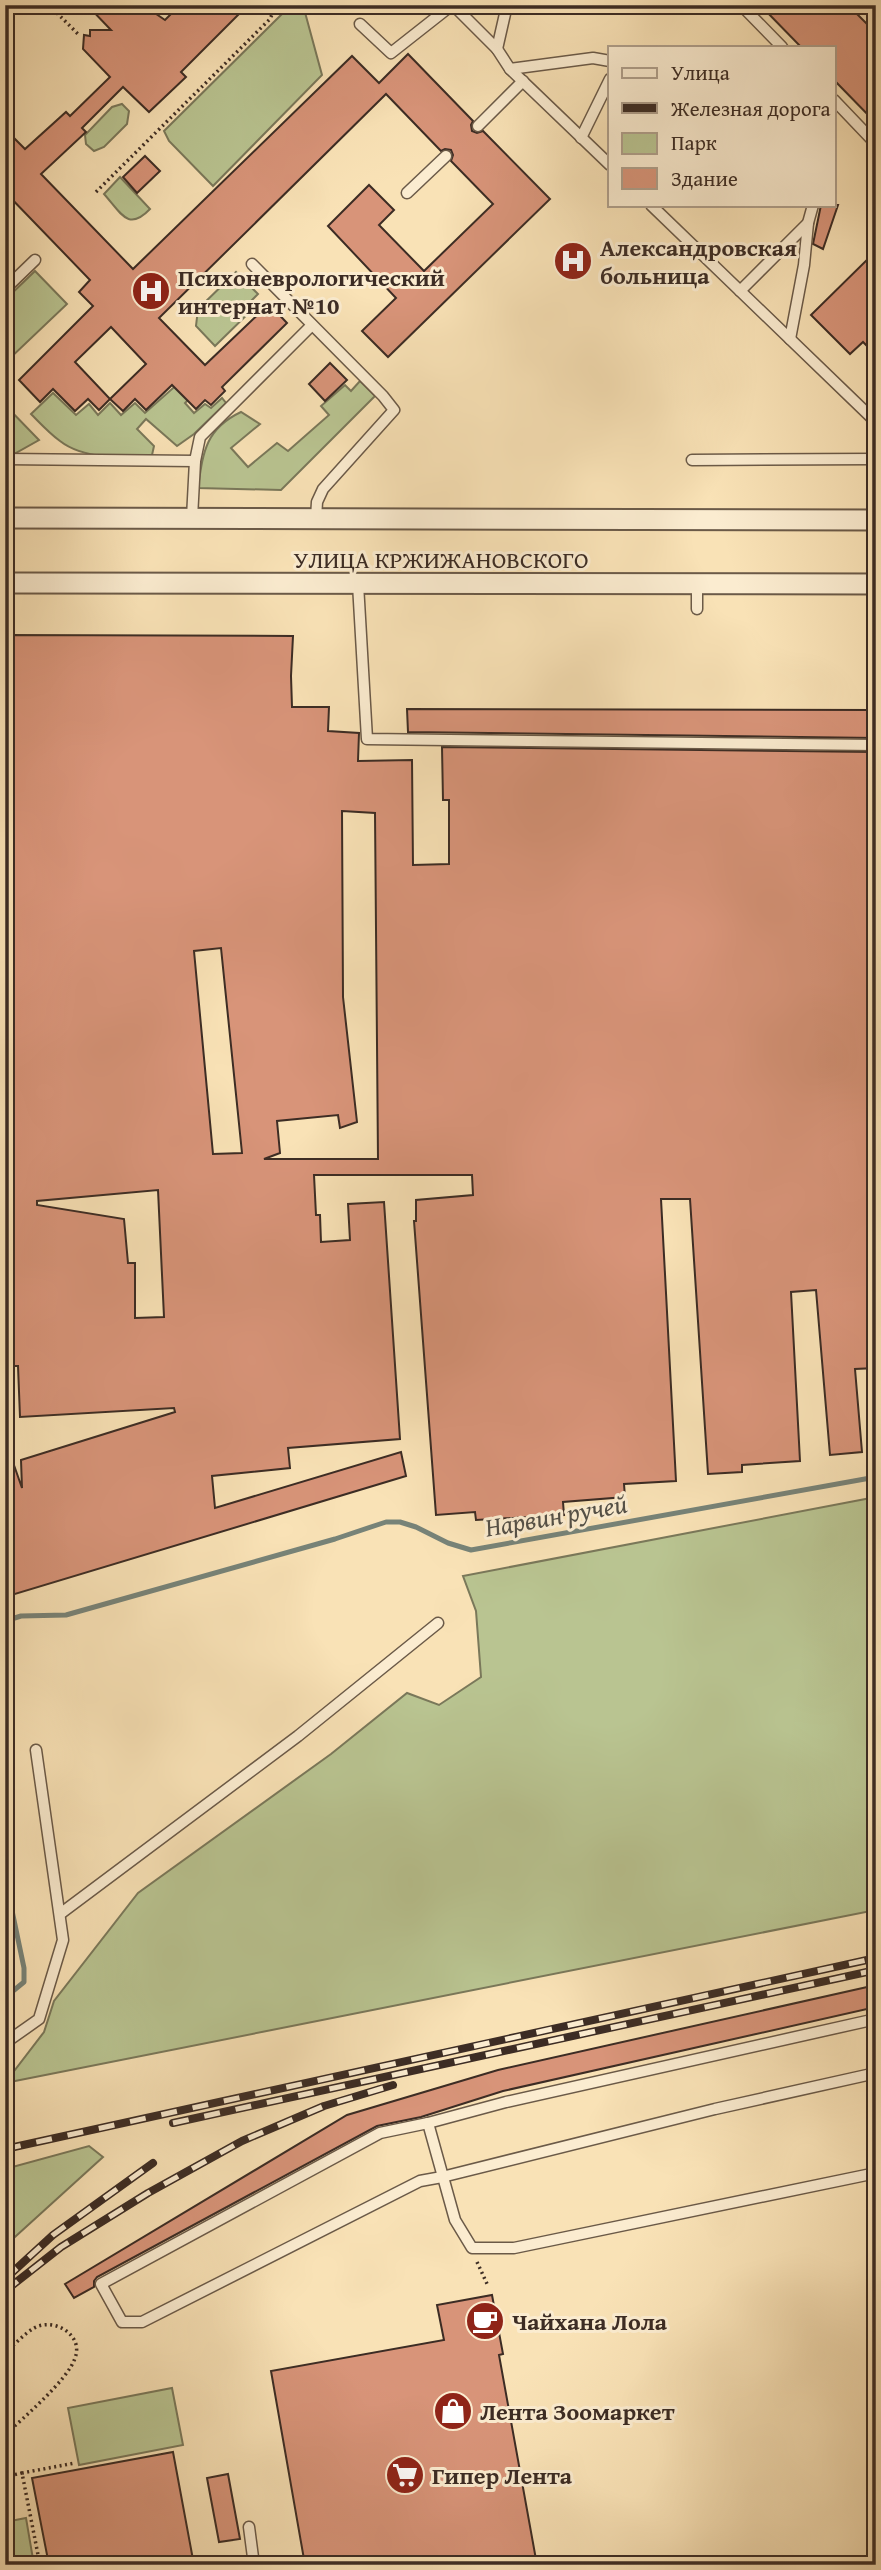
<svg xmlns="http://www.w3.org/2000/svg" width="881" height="2570" font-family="'Gentium Book Plus',serif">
  <rect width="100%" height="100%" fill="#f9e2b6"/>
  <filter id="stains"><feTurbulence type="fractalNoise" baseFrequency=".00286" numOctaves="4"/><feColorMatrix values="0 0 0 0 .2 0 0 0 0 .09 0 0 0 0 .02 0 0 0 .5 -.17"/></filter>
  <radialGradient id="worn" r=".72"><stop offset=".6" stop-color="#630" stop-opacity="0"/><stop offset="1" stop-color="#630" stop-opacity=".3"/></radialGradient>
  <g fill="#b9c491" stroke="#7a785a" stroke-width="2">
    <path d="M285,5H303L322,75L213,186L169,141L164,131L284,12Z"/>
    <path d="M122,104L129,111L127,124L104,147L94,151L86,144L85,135L112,107Z"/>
    <path d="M120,177L150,209C128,232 121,213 104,194Z"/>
    <path d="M35,271L67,304L5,363V300Z"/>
    <path d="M236,272L258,294L252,300L257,305L215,346L196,326L198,309Z"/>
    <path d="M181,381L194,394L185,403L194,413L205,404L211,408L222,398L226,403L194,434L177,446L146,419L137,429L154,446L152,455C124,459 83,459 60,441C49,433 40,423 31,414L53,393L76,415L89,404L98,415L110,403L121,415L135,403L145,413Z"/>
    <path d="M360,381L375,396L281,490L198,488C203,453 205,429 241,412L260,424L231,448L248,467L277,443L288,451L329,415L321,406L345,385L351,391Z"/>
    <path d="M5,405L39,440L14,454L5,455Z"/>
    <path d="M876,1497V1910L5,2083L44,2032L54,2001L138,1893L331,1754L407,1693L439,1705L481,1677L476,1611L463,1576Z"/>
    <path d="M89,2146L103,2157L5,2246V2169Z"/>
    <path d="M172,2388L183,2445L79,2465L68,2408Z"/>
    <path d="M26,2518L34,2565H5V2522Z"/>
  </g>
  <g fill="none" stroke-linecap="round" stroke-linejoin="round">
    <g stroke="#778378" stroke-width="5">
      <path d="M5,1621L21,1616L66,1615L335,1539L386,1522H400L416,1527L448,1543L471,1550L876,1477"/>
      <path d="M5,1877L24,1968V1982L13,1991L5,1993"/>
    </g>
  </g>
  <g fill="#d89479" stroke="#3c2c24" stroke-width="2" fill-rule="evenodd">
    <path d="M87,5H143L165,20L180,5H248L181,72L186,77L149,112L123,87L82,128L86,132L41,174L133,269L352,56L379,83L408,54L473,121L471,125L472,131L477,133L483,131L550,199L388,357L362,331L396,298L328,226L369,185L394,210L379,225L424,271L493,204L451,161L453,155L451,150L445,149L441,151L386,94L159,318L205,365L269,304L287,323L222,387L225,391L211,405L205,400L196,409L172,385L146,410L135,399L123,411L110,399L146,364L111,327L75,362L110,399L99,410L88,399L75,411L53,389L40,402L19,380L93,306L79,292L90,280L5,192V129L25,149L66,112L70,116L110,77L83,49L84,35L90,36V30H111Z"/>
    <path d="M760,5H848L876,33V123L834,80V47H801Z"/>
    <path d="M145,156L160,171L137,193L123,177Z"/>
    <path d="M821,205H838L823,249L813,244Z"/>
    <path d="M876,251V355L863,342L850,354L811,315Z"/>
    <path d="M330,363L347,380L325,401L309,384Z"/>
    <path d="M5,635L293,636L291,676L292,707H329L328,731L359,733L358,761L412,760L413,865L449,864V800H443L442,747L876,752V1368L855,1369L862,1452L830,1455L816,1290L791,1292L800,1461L742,1465V1472L708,1474L690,1199H661L676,1481L624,1484L625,1497L563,1502L564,1515L476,1520L475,1512L436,1515L414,1221H416V1200L473,1195L472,1175H314L316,1215H320L321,1242L350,1240L348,1204L384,1202L400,1439L288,1448L290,1468L212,1476L215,1508L401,1452L406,1476L5,1597V1451H9L22,1488L21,1460L175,1412L174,1408L20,1417L18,1366H5ZM342,811L375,813L378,1159H264L280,1153L277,1121L338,1115L340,1128L357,1122L343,997ZM221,948L242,1153L213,1154L194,951ZM158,1190L164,1317L135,1318V1263H128L124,1219L37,1205V1201Z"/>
    <path d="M407,709L876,710V738L408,732Z"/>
    <path d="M876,1985V2007L503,2091L421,2117L377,2126L97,2277L94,2281V2287L74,2298L65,2284L347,2115L498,2070Z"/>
    <path d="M492,2295L503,2354L499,2355L537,2565H305L271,2371L444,2340L437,2305Z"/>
    <path d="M173,2452L194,2565H49L32,2478Z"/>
    <path d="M228,2474L240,2539L219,2542L207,2478Z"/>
  </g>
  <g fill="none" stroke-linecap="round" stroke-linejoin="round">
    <defs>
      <g id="service">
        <path d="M453,5L497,49L510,69L610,165"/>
        <path d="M741,5L782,47"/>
        <path d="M360,24L391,53L452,5"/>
        <path d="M497,49L507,5"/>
        <path d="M510,69L593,58L610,61"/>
        <path d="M834,100L876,144"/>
        <path d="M478,126L523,81"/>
        <path d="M581,138L610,79"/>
        <path d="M407,193L446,156"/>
        <path d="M651,205L876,422"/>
        <path d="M252,264L383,396L394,410L323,489L317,502L316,518"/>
        <path d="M5,289L35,260"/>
        <path d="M740,291L808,223L813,205"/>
        <path d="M790,339L804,265L808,223"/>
        <path d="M5,459L195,461"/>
        <path d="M692,460L876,459"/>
        <path d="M192,518L195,461L200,437L312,325"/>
        <path d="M358,584L367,739L876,745"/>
        <path d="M697,609V584"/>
        <path d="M60,1914L298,1736L438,1623"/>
        <path d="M876,2019L506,2102L428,2123L380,2133L101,2284L122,2322H142L420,2181L442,2177L715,2109L876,2073"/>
        <path d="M5,2043L39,2019L63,1940L36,1750"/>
        <path d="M428,2123L455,2220L472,2248H514L876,2173"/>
        <path d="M249,2527L254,2565"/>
      </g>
      <g id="minor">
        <path d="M5,518L876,520"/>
        <path d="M5,583L876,584"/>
      </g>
    </defs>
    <use href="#service" stroke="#6b5a48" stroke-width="13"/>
    <use href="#minor" stroke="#6b5a48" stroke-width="23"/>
    <g stroke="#3c2c24" stroke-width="3.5" stroke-dasharray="2 3.5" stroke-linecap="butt">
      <path d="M49,5L80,36"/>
      <path d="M666,47H718"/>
      <path d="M834,144V183"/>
      <path d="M96,192L270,19L276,5"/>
      <path d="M477,2262L488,2286"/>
      <path d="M5,2353C14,2345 24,2334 34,2328C54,2317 84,2335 75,2358C68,2380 23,2418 5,2435"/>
      <path d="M5,2471L13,2475L22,2473"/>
      <path d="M40,2565L22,2473L75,2463"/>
    </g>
    <use href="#service" stroke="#fbecd0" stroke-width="10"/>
    <use href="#minor" stroke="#fbecd0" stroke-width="19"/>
    <defs>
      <g id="rail">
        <path d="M173,2123L876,1970"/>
        <path d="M5,2149L876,1958"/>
        <path d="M5,2279L53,2235L153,2163"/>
        <path d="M5,2291L61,2247L148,2193L242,2141L324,2106L393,2085"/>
      </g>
    </defs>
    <use href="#rail" stroke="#3c2c24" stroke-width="8"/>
    <use href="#rail" stroke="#fbecd0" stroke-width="5" stroke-dasharray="16" stroke-linecap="butt"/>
  </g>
  <defs>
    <symbol id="hospital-disc" viewBox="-11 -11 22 22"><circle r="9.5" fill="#8f2418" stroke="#fbecd0"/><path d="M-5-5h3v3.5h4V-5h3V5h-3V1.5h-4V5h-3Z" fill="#fff"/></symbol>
    <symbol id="cafe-disc" viewBox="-11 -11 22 22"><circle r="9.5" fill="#8f2418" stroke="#fbecd0"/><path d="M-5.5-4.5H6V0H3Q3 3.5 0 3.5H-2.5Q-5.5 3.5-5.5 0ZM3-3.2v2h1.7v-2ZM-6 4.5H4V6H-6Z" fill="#fff"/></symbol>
    <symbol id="shop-disc" viewBox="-11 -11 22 22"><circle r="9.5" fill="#8f2418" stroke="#fbecd0"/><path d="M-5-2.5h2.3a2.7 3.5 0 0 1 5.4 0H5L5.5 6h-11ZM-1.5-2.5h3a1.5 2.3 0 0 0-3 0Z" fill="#fff"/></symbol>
    <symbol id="supermarket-disc" viewBox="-11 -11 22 22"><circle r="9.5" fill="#8f2418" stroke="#fbecd0"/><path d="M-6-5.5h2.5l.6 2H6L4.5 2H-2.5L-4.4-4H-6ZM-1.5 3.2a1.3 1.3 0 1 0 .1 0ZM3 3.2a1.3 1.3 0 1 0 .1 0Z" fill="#fff"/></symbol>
  </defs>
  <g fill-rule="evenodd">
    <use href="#hospital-disc" x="551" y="239" width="44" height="44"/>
    <use href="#hospital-disc" x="129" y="269" width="44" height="44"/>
    <use href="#cafe-disc" x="463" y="2299" width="44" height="44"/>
    <use href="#shop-disc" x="431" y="2389" width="44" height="44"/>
    <use href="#supermarket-disc" x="383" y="2453" width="44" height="44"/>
  </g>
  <g text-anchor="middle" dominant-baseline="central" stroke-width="6" stroke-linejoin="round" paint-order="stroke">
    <g font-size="24" font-weight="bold" fill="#3c2c24" stroke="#fbecd0" text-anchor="start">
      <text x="600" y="247">Александровская<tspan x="600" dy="28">больница</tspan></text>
      <text x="178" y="277">Психоневрологический<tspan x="178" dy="28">интернат №10</tspan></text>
      <text x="512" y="2321">Чайхана Лола</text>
      <text x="480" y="2411">Лента Зоомаркет</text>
      <text x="432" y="2475">Гипер Лента</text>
    </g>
    <g font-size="24" fill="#3c2c24" stroke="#fbecd0">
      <text x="441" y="559">УЛИЦА КРЖИЖАНОВСКОГО</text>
    </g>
    <g font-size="26" font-style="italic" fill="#545047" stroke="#fbecd0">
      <text transform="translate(556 1515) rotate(-10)">Нарвин ручей</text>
    </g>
  </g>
  <rect width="881" height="2570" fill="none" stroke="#f9e2b6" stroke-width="28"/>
  <rect x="7" y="7" width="867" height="2556" fill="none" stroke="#3c2c24" stroke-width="3.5"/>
  <rect x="14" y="14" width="853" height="2542" fill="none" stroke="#3c2c24" stroke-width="2"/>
  <rect x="608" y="46" width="228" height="161" fill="#fbecd0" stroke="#af9f8b" stroke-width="2"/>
  <rect x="622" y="68" width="35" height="10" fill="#fbecd0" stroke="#af9f8b" stroke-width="2"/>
  <text x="671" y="80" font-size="21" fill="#3c2c24">Улица</text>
  <rect x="622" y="103" width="35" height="10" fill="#3c2c24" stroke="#af9f8b" stroke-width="2"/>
  <text x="671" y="116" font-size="21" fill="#3c2c24">Железная дорога</text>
  <rect x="622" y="133" width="35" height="21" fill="#b9c491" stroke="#af9f8b" stroke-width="2"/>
  <text x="671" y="150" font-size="21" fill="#3c2c24">Парк</text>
  <rect x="622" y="168" width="35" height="21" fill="#d89479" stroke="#af9f8b" stroke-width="2"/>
  <text x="671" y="186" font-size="21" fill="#3c2c24">Здание</text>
  <rect width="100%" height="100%" filter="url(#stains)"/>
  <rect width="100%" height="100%" fill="url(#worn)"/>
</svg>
